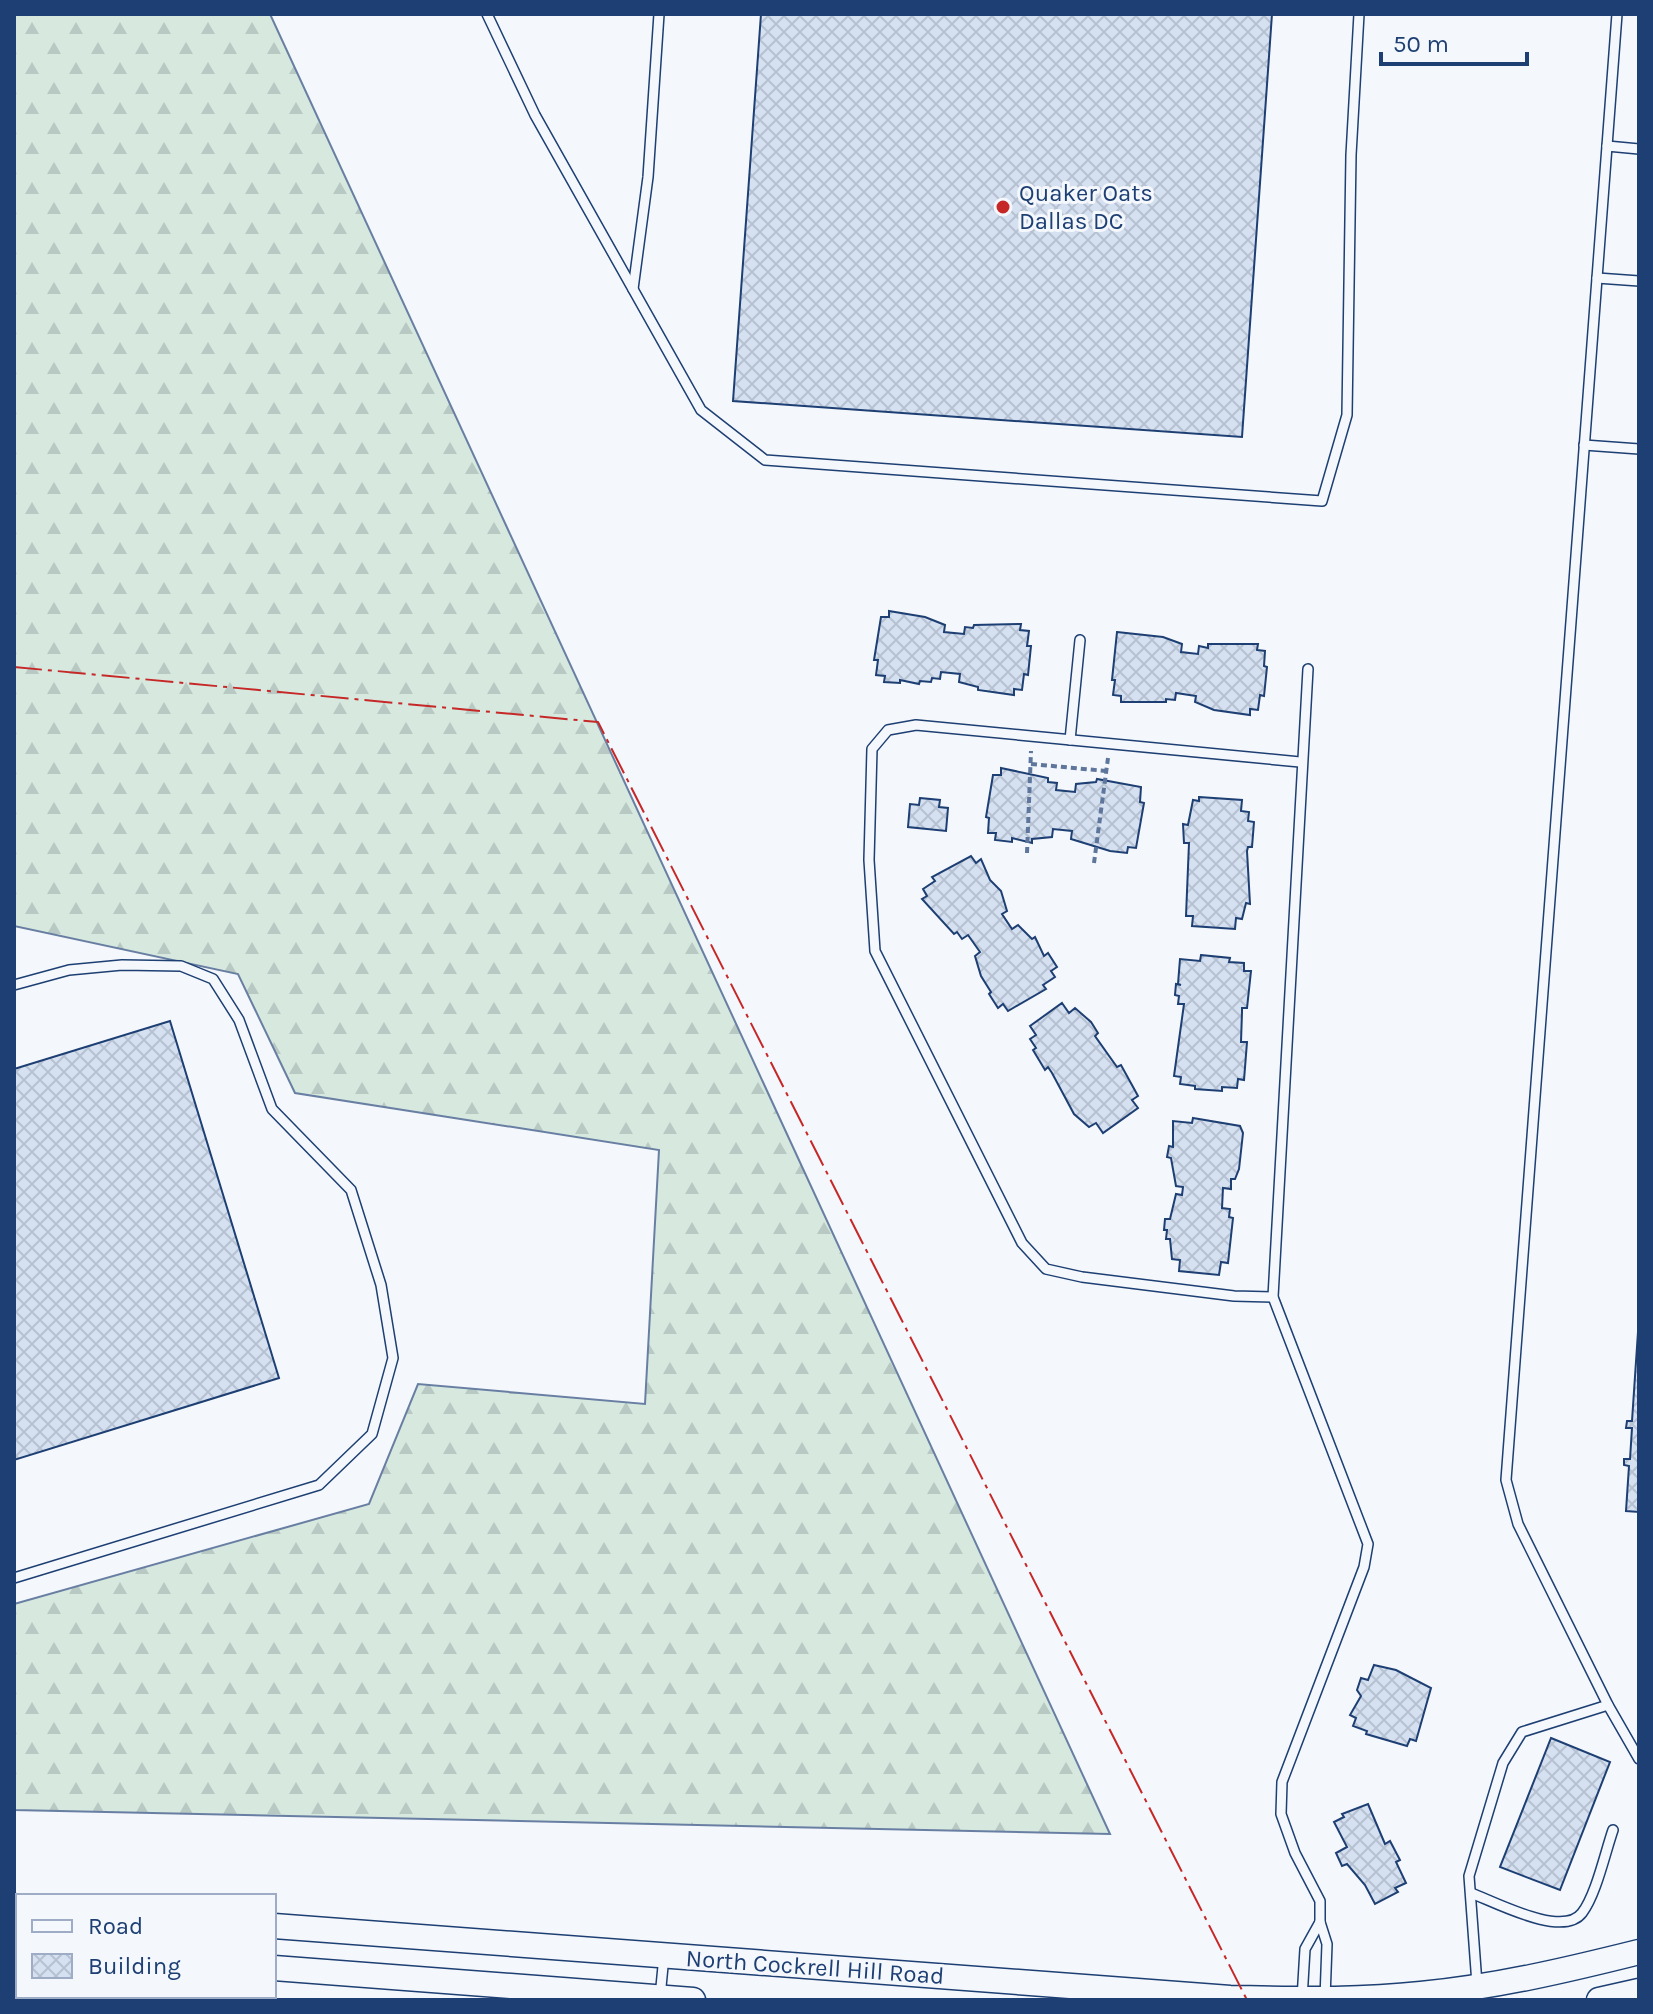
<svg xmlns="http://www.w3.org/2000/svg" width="1653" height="2014" font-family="Karla,sans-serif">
  <defs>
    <pattern id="forest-firs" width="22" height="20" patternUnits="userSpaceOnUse" patternTransform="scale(2)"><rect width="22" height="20" fill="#d7e8df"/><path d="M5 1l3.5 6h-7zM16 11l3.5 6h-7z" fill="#b8c8c3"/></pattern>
    <pattern id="building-cross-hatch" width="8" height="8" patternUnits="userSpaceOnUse" patternTransform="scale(2)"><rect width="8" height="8" fill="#d5e0f0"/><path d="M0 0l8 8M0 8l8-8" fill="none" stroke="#b6c1d1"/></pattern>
  </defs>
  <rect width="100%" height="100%" fill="#f4f7fb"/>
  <path fill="url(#forest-firs)" stroke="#687fa3" stroke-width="2" d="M14,14H270L1110,1834L14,1810V1604L369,1504L418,1384L645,1404L659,1150L295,1093L238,974L14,926Z"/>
  <g fill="url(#building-cross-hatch)" stroke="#1d3f73" stroke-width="2">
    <path d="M761,14H1272L1242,437L733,401Z"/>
    <path d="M889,611L925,617L945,625L944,632L964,634L965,627L973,628L974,625L1021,624L1020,630L1029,631L1027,646H1031L1028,675L1024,674L1022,690L1014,689V695L978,690V687L959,682L960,674L941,672L940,679L932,678L931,682L920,681L919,684L900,680V683L884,682L885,676L876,675L878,660H874L881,617H889Z"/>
    <path d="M1117,632L1163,637L1182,644L1181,652L1198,654L1199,646L1208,648V644H1258L1257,650L1265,651L1264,666L1267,667L1264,696L1260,695L1258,710L1250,709V715L1214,710L1195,702L1196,696L1176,693L1175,700L1166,699V702H1121V696L1113,695L1115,680H1112Z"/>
    <path d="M1001,768L1048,778V782L1057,783L1056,790L1075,792L1076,784L1096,782L1097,779L1141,787L1140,802L1144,803L1136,848L1128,847L1127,853L1110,851L1071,839L1072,831L1053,829L1052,837L1032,839V843L1012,838V842L995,840L996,833H988L989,818L986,817L993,775H1001Z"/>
    <path d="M1199,797L1242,800L1241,811L1249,812L1248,821L1254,822L1252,847H1248L1247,851L1250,904L1246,903L1242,919L1236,918L1235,929L1192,926L1193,916H1186L1189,843H1184L1183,824L1188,825L1193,800L1199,801Z"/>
    <path d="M920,798L940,800L939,807L948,808L946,831L908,827L910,804L919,805Z"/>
    <path d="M971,856L976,863L981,859L990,880L1001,891L1007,911L1002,914L1012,929L1018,925L1032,939L1035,937L1044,956L1048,953L1057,967L1051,971L1055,977L1043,985L1046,989L1008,1011L1003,1004L998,1008L989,994L991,992L981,976L975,956L980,952L968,935L962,939L957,932L954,934L922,899L927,896L923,889L935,881L932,877Z"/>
    <path d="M1201,955L1230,958L1229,962L1244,963V971H1251L1247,1008H1242V1012L1241,1042H1247L1244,1080L1238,1079L1237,1088L1222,1087V1091L1195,1089V1086L1180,1084L1181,1077L1174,1076L1184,1004H1178L1179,996L1175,995L1176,984L1181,985L1178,984L1180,959L1200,961Z"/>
    <path d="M1062,1003L1069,1013L1075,1008L1091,1022L1098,1033L1095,1036L1117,1067L1121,1065L1138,1096L1132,1100L1138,1108L1103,1133L1096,1123L1089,1127L1074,1114L1052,1073L1048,1067L1045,1070L1033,1050L1036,1048L1030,1039L1036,1035L1030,1026Z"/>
    <path d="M170,1021L279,1378L14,1460V1069Z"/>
    <path d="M1193,1118L1240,1126L1243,1133L1239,1169L1235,1179H1231V1189L1223,1188L1222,1208L1230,1209L1229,1217L1233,1218L1228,1263L1221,1262L1219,1275L1179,1271L1180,1260L1172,1259L1170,1239H1166L1167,1230H1164L1165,1219H1170L1176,1194L1182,1195L1183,1187L1176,1186L1171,1158L1167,1157L1169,1146L1173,1147V1121L1192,1123Z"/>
    <path d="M1639,1317V1512L1626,1511L1629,1466L1624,1465V1459H1630L1632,1428H1626L1627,1421H1632Z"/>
    <path d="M1374,1665L1396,1670L1431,1688L1416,1741L1410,1739L1407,1746L1366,1734L1367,1731L1353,1726L1356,1718L1350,1715L1361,1696L1357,1690L1361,1678L1368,1680Z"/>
    <path d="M1551,1738L1610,1762L1560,1890L1500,1867Z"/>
    <path d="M1368,1804L1385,1844L1390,1841L1400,1860L1396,1862L1406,1883L1395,1888L1398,1892L1375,1904L1365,1885L1347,1864L1342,1866L1336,1853L1347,1847L1334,1822L1344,1817L1342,1814Z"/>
  </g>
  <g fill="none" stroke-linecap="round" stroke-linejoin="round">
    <defs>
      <g id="lane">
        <path d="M487,14L535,115L701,410L765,460L1322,501L1347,415L1351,155L1359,14"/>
        <path d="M1617,14L1506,1480L1518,1524L1608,1705L1639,1759"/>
        <path d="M1607,146L1639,149"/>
        <path d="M1597,278L1639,281"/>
        <path d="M633,289L648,177L659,14"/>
        <path d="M1584,445L1639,449"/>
        <path d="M1308,669L1273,1297L1368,1544L1364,1567L1282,1782L1281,1814L1295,1853L1320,1901V1922L1327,1944L1325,1998"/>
        <path d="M1070,740L1080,640"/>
        <path d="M14,985L69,970L122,965L181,966L213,979L239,1020L272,1109L351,1190L381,1285L393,1358L372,1434L319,1485L14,1578"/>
        <path d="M1273,1297L1234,1296L1082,1277L1046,1269L1022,1243L875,951L869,860L872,749L888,730L916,725L1300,762"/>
        <path d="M1471,1893C1497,1903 1563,1938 1582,1913C1596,1895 1605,1853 1613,1830"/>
        <path d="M1477,1984L1469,1876L1503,1763L1522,1732L1608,1705"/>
        <path d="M660,1997L664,1956"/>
        <path d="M1302,1999L1305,1949L1320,1922"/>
      </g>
      <path id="street" d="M188,2000V1996"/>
      <g id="secondary">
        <path d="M14,1906L18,1907"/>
        <path d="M274,1926L1230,1998C1294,1999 1357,2001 1421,1994C1495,1987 1567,1970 1639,1952"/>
        <path d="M14,1948H18"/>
        <path d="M274,1968L693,2000"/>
        <path d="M1599,2000L1639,1991"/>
      </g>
    </defs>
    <use href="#lane" stroke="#1d3f73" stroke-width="12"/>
    <use href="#street" stroke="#1d3f73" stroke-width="21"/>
    <use href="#secondary" stroke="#1d3f73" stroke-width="27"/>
    <g stroke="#5e769c" stroke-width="4" stroke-dasharray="6 4" stroke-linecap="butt">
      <path d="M1031,764L1106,771"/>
      <path d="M1027,853L1031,751"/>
      <path d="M1094,863L1108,758"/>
    </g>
    <use href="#lane" stroke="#f4f7fb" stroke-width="9"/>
    <use href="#street" stroke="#f4f7fb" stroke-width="18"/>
    <use href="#secondary" stroke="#f4f7fb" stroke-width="24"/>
    <path stroke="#c62828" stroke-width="2" stroke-dasharray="28 6 4 6" stroke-linecap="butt" d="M14,667L598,722L1247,2000"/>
  </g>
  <circle fill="#c62828" stroke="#f4f7fb" stroke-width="3" cx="1003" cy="207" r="8"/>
  <g text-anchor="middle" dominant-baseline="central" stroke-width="6" stroke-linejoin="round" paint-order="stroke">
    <g font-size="24" fill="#1d3f73" stroke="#f4f7fb" text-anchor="start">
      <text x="1019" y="193">Quaker Oats<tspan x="1019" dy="28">Dallas DC</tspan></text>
    </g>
    <g font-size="24" fill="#1d3f73" stroke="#f4f7fb">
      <text transform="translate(815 1967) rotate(4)">North Cockrell Hill Road</text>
    </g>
  </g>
  <rect width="1653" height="2014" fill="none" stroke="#1d3f73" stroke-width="32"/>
  <rect x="16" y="1894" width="260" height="104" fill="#f4f7fb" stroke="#9eadc5" stroke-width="2"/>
  <rect x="32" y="1920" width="40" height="12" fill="#f4f7fb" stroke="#9eadc5" stroke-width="2"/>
  <text x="88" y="1934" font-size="24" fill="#1d3f73">Road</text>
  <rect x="32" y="1954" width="40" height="24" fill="url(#building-cross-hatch)" stroke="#9eadc5" stroke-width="2"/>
  <text x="88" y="1974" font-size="24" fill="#1d3f73">Building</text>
  <path d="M1381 52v12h146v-12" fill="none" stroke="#1d3f73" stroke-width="4"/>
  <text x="1393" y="52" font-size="24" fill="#1d3f73" stroke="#f4f7fb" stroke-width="6" paint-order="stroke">50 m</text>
</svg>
